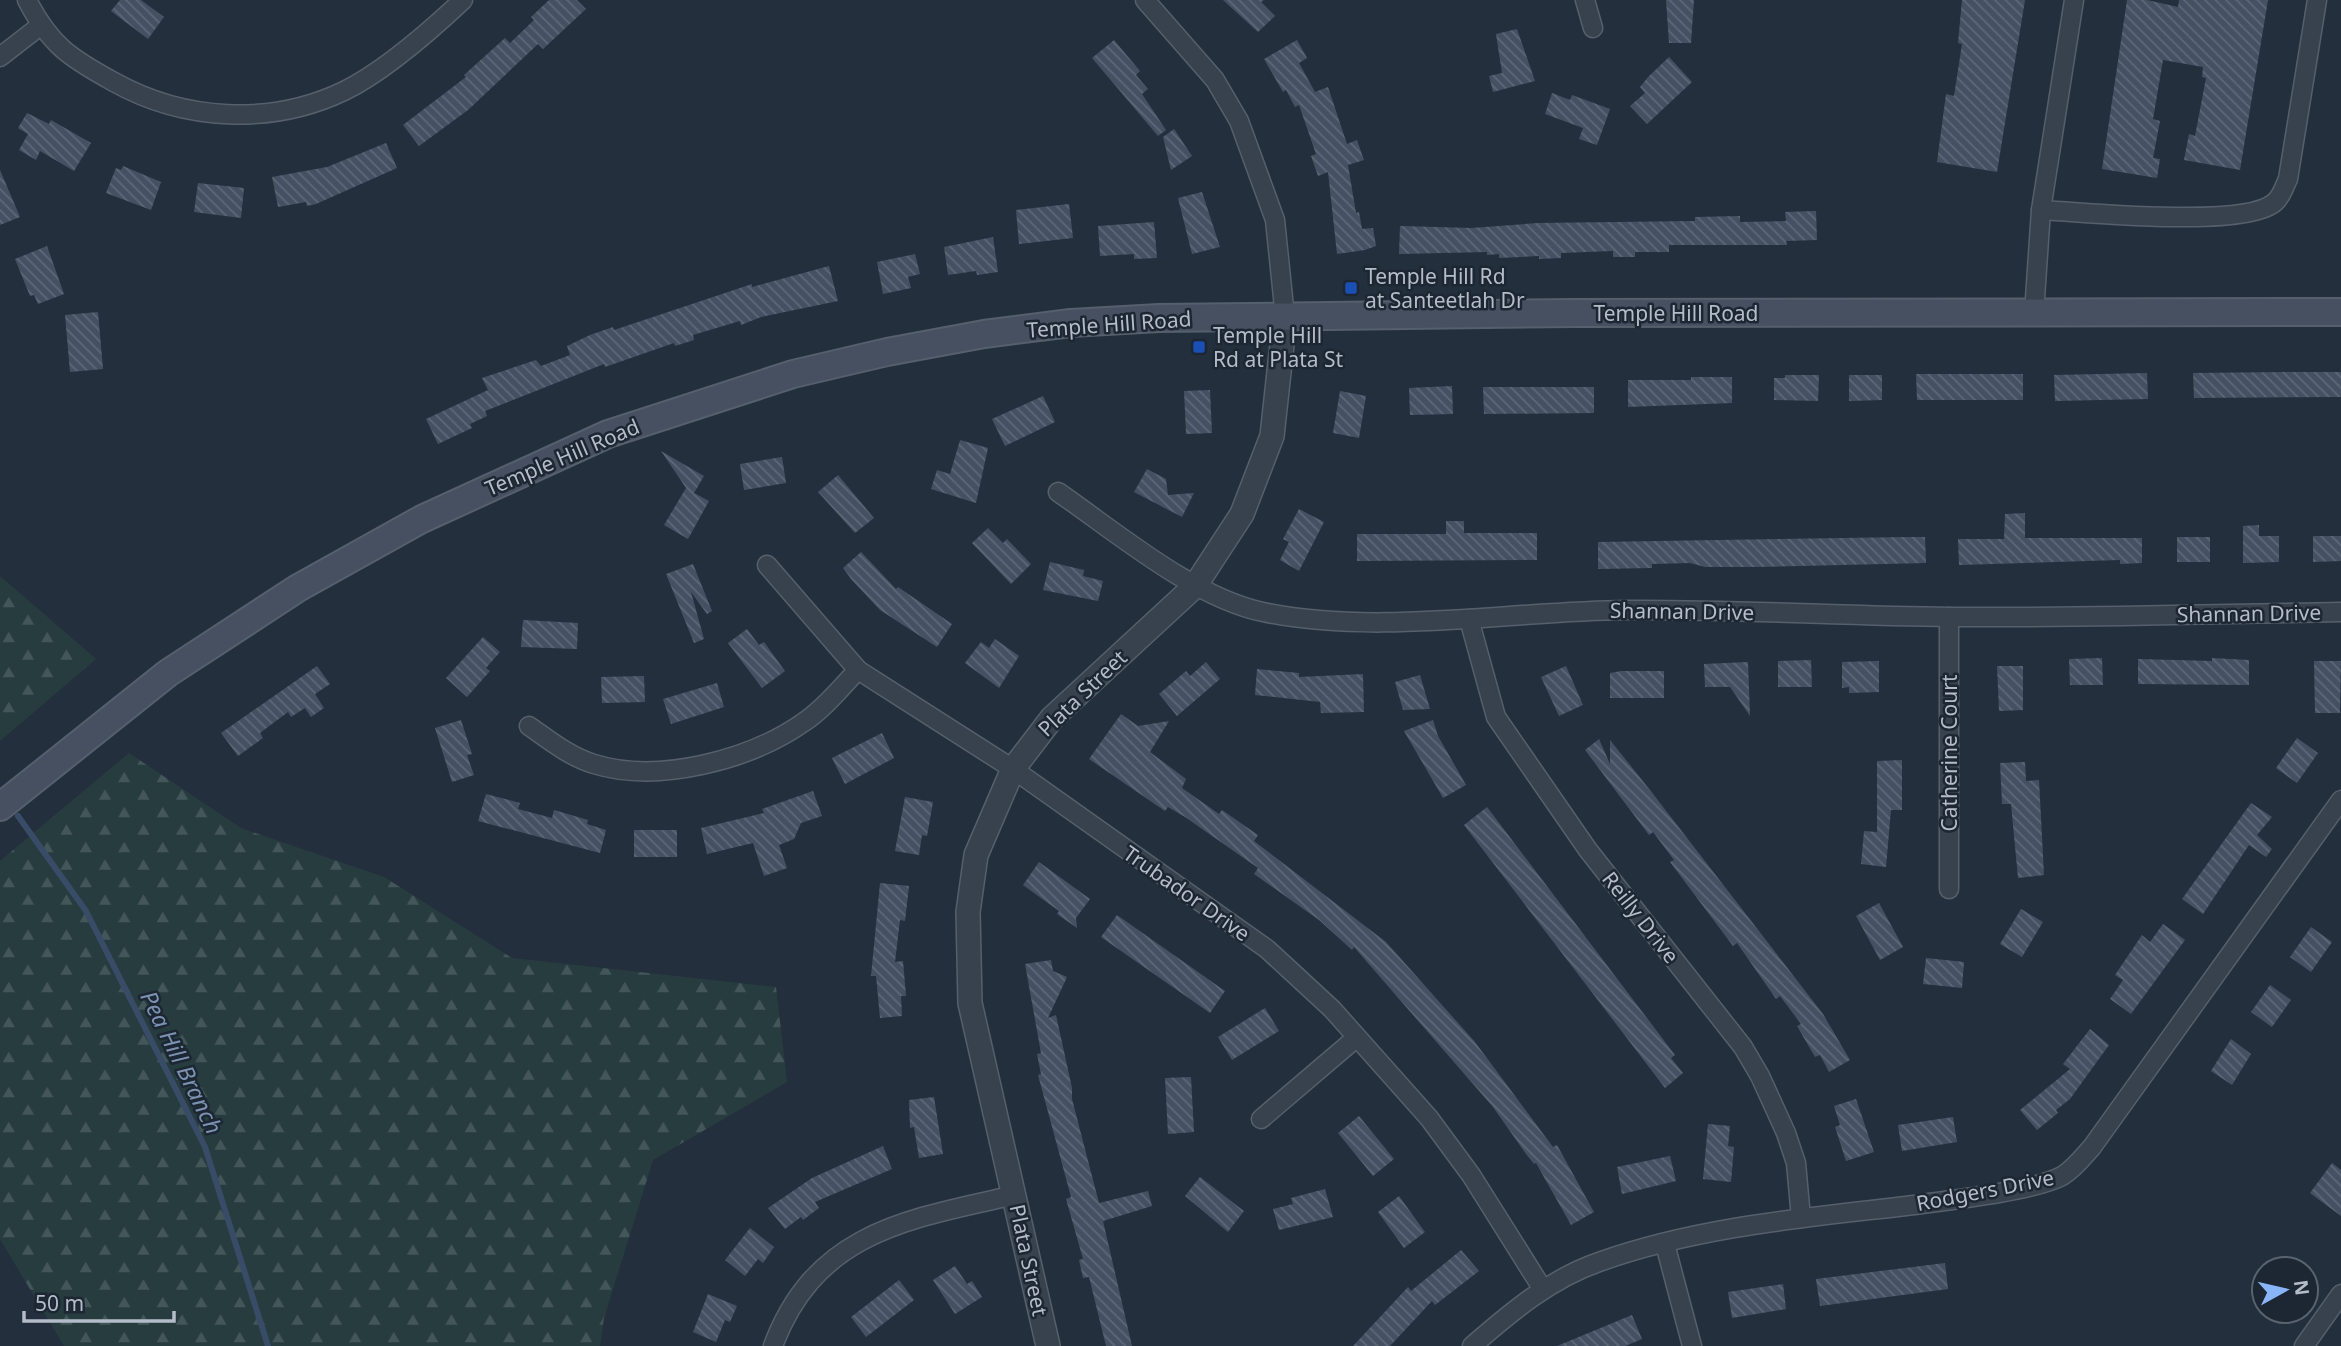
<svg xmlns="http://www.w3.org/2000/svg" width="2341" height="1346" font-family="'Noto Sans',sans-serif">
  <defs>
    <pattern id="forest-firs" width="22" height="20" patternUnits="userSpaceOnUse" patternTransform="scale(1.75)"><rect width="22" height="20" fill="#263c3f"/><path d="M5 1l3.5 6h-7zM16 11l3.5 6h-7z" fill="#435659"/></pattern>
    <pattern id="building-back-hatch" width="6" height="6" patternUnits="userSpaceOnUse" patternTransform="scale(1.75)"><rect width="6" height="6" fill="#455162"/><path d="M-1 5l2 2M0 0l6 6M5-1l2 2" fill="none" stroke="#5d6877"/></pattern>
  </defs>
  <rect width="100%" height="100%" fill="#242f3e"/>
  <g fill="url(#forest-firs)">
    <path d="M0,576L96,659L0,741Z"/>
    <path d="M129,753L241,828L384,877L512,958L776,987L787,1082L653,1160L604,1318L600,1346H64L0,1239V861Z"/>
  </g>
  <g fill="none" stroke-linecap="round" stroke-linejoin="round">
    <path stroke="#394c67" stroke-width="6" d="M18,816L86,911L205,1147L268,1346"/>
  </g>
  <g fill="url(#building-back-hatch)">
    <path d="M120,0H141L164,17L148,39L111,11Z"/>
    <path d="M549,0H577L586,9L543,49L538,44L468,110L419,146L403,125L466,77L464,75L505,38L510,43L534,20L531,17Z"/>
    <path d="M1223,0H1264L1261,2L1275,16L1258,32Z"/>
    <path d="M1666,0H1694L1691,43H1669Z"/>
    <path d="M1962,0H2025L1997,172L1937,162L1946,94L1954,96L1962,44L1958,43Z"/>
    <path d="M2127,0H2147L2178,7L2179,0H2268L2240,170L2184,160L2189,134L2195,136L2206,78L2202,77L2203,67L2163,60L2153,119L2160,121L2153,158L2160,159L2157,178L2102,169Z"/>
    <path d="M1517,29L1535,81L1493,92L1489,76L1502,73L1496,34Z"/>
    <path d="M1114,40L1140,71L1136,75L1148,89L1142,94L1166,130L1158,136L1092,58Z"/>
    <path d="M1297,40L1307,58L1299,63L1315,92L1328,87L1347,144L1357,140L1364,160L1348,165L1356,213L1359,212L1362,229L1373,228L1376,246L1365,250L1337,254L1328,172L1318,176L1311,156L1316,154L1299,105L1295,107L1286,90L1283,92L1264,59Z"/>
    <path d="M1669,57L1692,82L1647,124L1630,106L1645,93L1640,87L1648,77Z"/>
    <path d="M1552,93L1570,100L1572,95L1610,109L1597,145L1579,139L1583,128L1545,114Z"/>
    <path d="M27,113L49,124L51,120L91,143L74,171L40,151L36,160L19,150L28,134L18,128Z"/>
    <path d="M1174,129L1192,156L1171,170L1163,137Z"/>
    <path d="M386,143L397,168L316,204L307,206L306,202L278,207L272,177L327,167Z"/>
    <path d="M123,166L161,182L151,210L106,193L116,168L121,170Z"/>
    <path d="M0,170L20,217L0,225Z"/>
    <path d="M198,183L244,188L241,218L194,212Z"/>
    <path d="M1202,192L1220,247L1192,254L1178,198Z"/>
    <path d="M1069,204L1073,238L1019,244L1016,210Z"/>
    <path d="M1816,211L1817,240L1786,241L1787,245H1669V252H1635V257H1613V251L1561,253V258L1539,259V256L1499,258V254L1487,255V252L1399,254L1400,226L1471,228L1538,223L1695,221V217L1740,216V222L1786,221L1785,212Z"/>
    <path d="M1154,222L1157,258L1134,259V254L1100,256L1098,226Z"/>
    <path d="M993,237L998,272L977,275L976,271L948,275L944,247Z"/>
    <path d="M47,246L64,294L38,304L34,295L30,296L15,259Z"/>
    <path d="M915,254L920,274L908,277L911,288L883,294L877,262Z"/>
    <path d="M829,266L838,301L761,317L741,325L740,321L693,335L694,340L675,346L674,343L605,367L604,364L485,411L487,416L470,424L472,428L438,444L426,419L488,390L482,378L536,360L541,366L570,355L567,346L590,335L613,327L614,330L752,284V287Z"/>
    <path d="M98,312L103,369L70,372L65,315Z"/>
    <path d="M2287,372H2341V397L2194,398L2193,373Z"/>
    <path d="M2147,373L2148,399L2055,401L2054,375Z"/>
    <path d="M1916,374H2023V400H1917Z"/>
    <path d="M1785,375H1819L1818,401L1774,400V378H1785Z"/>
    <path d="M1849,375H1882V400L1849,401Z"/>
    <path d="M1691,377H1732V403L1628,407V380H1691Z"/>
    <path d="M1452,386L1453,414L1410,415L1409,388Z"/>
    <path d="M1483,387H1594V413L1484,414Z"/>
    <path d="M1210,390L1212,433L1186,434L1184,391Z"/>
    <path d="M1340,391L1366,396L1359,438L1333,433Z"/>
    <path d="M1043,396L1055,422L1005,446L992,419Z"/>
    <path d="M960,440L988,448L976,503L931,489L937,470L950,474Z"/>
    <path d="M661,451L704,476L694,493L709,501L688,539L664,525L686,488Z"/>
    <path d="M782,457L786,483L744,490L740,464Z"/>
    <path d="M1147,469L1166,479L1168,495L1194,493L1182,517L1134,492Z"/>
    <path d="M838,475L874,518L855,533L818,492Z"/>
    <path d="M1299,509L1324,522L1299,571L1280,560L1289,542L1283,539Z"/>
    <path d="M2025,513V538H2142V563L2120,564V560L1959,565L1958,539H2004L2005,514Z"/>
    <path d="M1446,521H1464V533H1537V560L1357,561V534H1446Z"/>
    <path d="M2259,525V536H2279V562L2243,563V526Z"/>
    <path d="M988,528L1003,543L1007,539L1031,564L1011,584L972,543Z"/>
    <path d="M2313,536H2341V561L2313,562Z"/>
    <path d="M1907,537H1925L1926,563L1757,567H1705L1690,563L1652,564V568L1598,569V542Z"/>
    <rect x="2177" y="537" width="33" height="25"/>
    <path d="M861,552L896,589L898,587L952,624L937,647L880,610L851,579L843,568Z"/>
    <path d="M1050,562L1084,570L1083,576L1103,581L1098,601L1043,590Z"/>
    <path d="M693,564L712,611L707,614L691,592L704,639L694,643L666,574Z"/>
    <path d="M523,620L578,623L577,649L521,647Z"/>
    <path d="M747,629L759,645L764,642L785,671L762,688L728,643Z"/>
    <path d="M483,637L500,652L486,668L490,671L467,697L446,678Z"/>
    <path d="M995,639L1019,656L999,688L965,663L981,642L989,648Z"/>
    <path d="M2102,658L2103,685H2070L2069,659Z"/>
    <path d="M2212,658L2249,660V685L2138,684V659L2212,661Z"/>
    <path d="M1811,660L1812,687H1778V661Z"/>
    <path d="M1879,661V692L1849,693V687L1842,688V662Z"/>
    <path d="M2314,661H2341L2340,713H2315Z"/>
    <path d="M1206,662L1220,679L1177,716L1159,694L1186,671L1190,676Z"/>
    <path d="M1748,662L1750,716L1730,687H1705L1704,664Z"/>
    <path d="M317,666L330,684L315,694L324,708L311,717L305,708L291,717L288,712L260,733L263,738L238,756L221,733Z"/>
    <path d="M1566,666L1583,705L1559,716L1541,677Z"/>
    <path d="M1997,666H2023V710L1999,711Z"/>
    <path d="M1257,669L1299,673V677L1363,674L1364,712L1321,713L1320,702L1255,695Z"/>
    <path d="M1621,671H1664V698H1610V673Z"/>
    <path d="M1420,675L1430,709L1403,710L1395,682Z"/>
    <path d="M644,676L645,702L602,703L601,677Z"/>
    <path d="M717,683L724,707L671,724L663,699Z"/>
    <path d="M1121,714L1138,726L1169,721L1150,752L1186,779L1182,788L1219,814L1222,810L1258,835L1254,841L1386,942L1475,1042L1553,1147L1557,1145L1594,1212L1571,1225L1536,1163L1534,1164L1526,1154L1493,1107L1354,947L1352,950L1319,920L1254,874L1258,868L1185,817L1168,807L1165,811L1089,759Z"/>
    <path d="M461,720L472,754L467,755L474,775L452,782L435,728Z"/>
    <path d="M1433,720L1438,736L1466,785L1443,798L1404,731Z"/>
    <path d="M882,733L894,758L845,784L832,758Z"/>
    <path d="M2297,738L2318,753L2297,783L2276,768Z"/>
    <path d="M1599,739L1610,764V740L1650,790L1823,1014L1850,1060L1829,1072L1820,1055L1815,1057L1797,1026L1801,1024L1780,996L1776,999L1737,943L1733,946L1670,862L1674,860L1653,832L1649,835L1585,750Z"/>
    <path d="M1902,760V810H1891L1886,867L1861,864L1864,831L1877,832V761Z"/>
    <path d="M2025,762L2026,781L2039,780L2044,875L2018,878L2011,804H2002L2000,763Z"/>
    <path d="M813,791L822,816L801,823L794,839L779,845L787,868L764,876L753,843L707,854L701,828L764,813L762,809Z"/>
    <path d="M486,794L520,803L518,809L552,818L554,810L588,820L587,824L606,830L600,853L478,821Z"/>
    <path d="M905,797L933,802L927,836L922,835L919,855L895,851Z"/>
    <path d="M2251,803L2272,817L2257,835L2272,849L2266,857L2249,845L2203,914L2182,899Z"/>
    <path d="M1487,807L1675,1055L1671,1058L1683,1073L1665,1088L1464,825Z"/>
    <rect x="634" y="830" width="43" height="27"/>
    <path d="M1039,862L1090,899L1076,918L1077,928L1057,914L1059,911L1023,885Z"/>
    <path d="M880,883L909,886L905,921L900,920L895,962L903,961L906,996H901L902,1016L880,1018L876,976H871Z"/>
    <path d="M1879,903L1903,947L1880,960L1856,916Z"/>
    <path d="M2021,909L2043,922L2022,957L2000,944Z"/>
    <path d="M1117,915L1225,991L1210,1013L1101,937Z"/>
    <path d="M2163,924L2185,940L2131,1014L2110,999L2123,980L2115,975L2142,935L2150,942Z"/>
    <path d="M2311,927L2332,942L2311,972L2290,957Z"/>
    <path d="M1926,958L1964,962L1962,988L1923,984Z"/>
    <path d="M1051,960L1053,971L1067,977L1048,1018L1056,1015L1072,1088V1099L1099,1203L1148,1191L1152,1206L1103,1221L1132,1346H1106L1089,1277L1083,1278L1079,1260L1083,1259L1066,1199L1071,1197L1038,1075L1041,1074L1037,1054L1041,1053L1025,964Z"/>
    <path d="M2270,985L2291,1000L2272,1027L2251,1012Z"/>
    <path d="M1265,1008L1279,1031L1232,1060L1218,1037Z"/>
    <path d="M2090,1029L2109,1045L2070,1099L2056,1110L2058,1113L2037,1130L2020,1110L2070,1069L2063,1064Z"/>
    <path d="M2231,1039L2251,1054L2232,1085L2211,1071Z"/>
    <path d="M1191,1077L1194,1132L1168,1134L1165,1078Z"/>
    <path d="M934,1097L943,1154L919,1158L914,1127L910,1128L909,1100Z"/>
    <path d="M1856,1099L1874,1152L1846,1161L1835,1127L1840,1125L1834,1106Z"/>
    <path d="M1359,1116L1394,1159L1373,1176L1338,1133Z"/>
    <path d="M1953,1117L1957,1142L1902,1151L1898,1125Z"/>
    <path d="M1708,1124L1730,1126L1728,1146L1734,1147L1731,1182L1703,1179Z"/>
    <path d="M883,1146L892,1169L815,1202L819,1208L803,1220L801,1217L785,1229L768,1208L812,1178Z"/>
    <path d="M1670,1156L1676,1181L1622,1194L1617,1167Z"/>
    <path d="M2332,1163L2341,1170V1216L2310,1193Z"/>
    <path d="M1200,1177L1244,1211L1228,1232L1185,1196Z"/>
    <path d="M1325,1189L1333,1217L1279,1230L1273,1209L1293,1204L1291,1198Z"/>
    <path d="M1399,1196L1425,1232L1404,1248L1378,1212Z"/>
    <path d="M750,1228L774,1247L763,1263L758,1259L745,1276L725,1260Z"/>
    <path d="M1461,1250L1479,1271L1435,1305L1432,1301L1390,1346H1353L1408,1287L1411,1291Z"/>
    <path d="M1945,1263L1948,1289L1820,1306L1816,1279Z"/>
    <path d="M955,1266L967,1284L972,1281L982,1297L955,1314L933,1280Z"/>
    <path d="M899,1280L914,1300L866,1337L851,1317Z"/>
    <path d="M1783,1284L1786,1309L1732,1318L1728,1292Z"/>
    <path d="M708,1294L737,1306L730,1322L725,1320L716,1342L693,1332Z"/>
    <path d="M1632,1315L1642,1339L1625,1346H1557Z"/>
  </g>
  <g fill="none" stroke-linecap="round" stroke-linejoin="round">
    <defs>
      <g id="minor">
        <path d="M27,0C50,45 70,58 114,82C184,121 271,126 344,91C385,71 430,31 463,0"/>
        <path d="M1145,0L1215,80L1239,121L1275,220L1285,317"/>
        <path d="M1585,0L1593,28"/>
        <path d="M0,57L40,26"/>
        <path d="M2041,210C2085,212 2246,229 2275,202C2282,196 2284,187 2288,179L2317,0"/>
        <path d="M2034,313L2041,210L2074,0"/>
        <path d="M1058,492C1116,532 1194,598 1263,612C1375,636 1511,611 1626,610C1734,609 1842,616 1950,617C2080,618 2211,614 2341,612"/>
        <path d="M767,565L858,670L1013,769L1236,927L1267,949L1332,1009L1429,1118L1471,1175L1542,1288"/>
        <path d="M1949,617V889"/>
        <path d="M1469,619L1496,717L1588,850L1743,1047L1760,1076L1786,1133L1796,1163L1801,1218"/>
        <path d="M529,726C549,740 570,757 594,764C658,784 750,760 804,722C825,708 841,687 858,670"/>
        <path d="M1261,1119L1356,1038"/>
        <path d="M1665,1244L1692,1346"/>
        <path d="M773,1346C816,1231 909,1219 1015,1195"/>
        <path d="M1472,1346C1511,1312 1550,1279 1599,1262C1697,1227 1803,1218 1906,1206C1942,1201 2032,1192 2062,1176C2074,1169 2083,1157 2092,1147L2341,800"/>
        <path d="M2304,1346L2341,1294"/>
      </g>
      <path id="tertiary" d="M1048,1346L970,1003L968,912L976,855L1013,769L1052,718L1195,586L1242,514L1272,436L1285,317"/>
      <path id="secondary" d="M0,807L168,673L298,588L422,519L608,434L793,374L887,352L984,334L1071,323L1159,318L1575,313L2341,312"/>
    </defs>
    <use href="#minor" stroke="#565f6c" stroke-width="21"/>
    <use href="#tertiary" stroke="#565f6c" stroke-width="26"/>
    <use href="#secondary" stroke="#565f6c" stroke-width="30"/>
    <use href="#minor" stroke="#38414e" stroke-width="18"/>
    <use href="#tertiary" stroke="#38414e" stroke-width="23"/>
    <use href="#secondary" stroke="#465061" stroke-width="26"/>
  </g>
  <g fill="#1a4fb4" stroke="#1d2633" stroke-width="2.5">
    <rect x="1344" y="281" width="14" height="14" rx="3.5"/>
    <rect x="1192" y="340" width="14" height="14" rx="3.5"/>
  </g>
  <g text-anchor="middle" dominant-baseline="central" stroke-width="5" stroke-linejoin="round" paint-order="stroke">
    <g font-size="21" fill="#b4bcc9" stroke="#1d2633" text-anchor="start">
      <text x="1365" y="276">Temple Hill Rd<tspan x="1365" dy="24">at Santeetlah Dr</tspan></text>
      <text x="1213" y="335">Temple Hill<tspan x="1213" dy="24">Rd at Plata St</tspan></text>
    </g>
    <g font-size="21" fill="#b4bcc9" stroke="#1d2633">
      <text x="1676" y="313">Temple Hill Road</text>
      <text transform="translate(1109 324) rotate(-4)">Temple Hill Road</text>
      <text transform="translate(562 457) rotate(-23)">Temple Hill Road</text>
      <text transform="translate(1682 611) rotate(1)">Shannan Drive</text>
      <text transform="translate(2249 613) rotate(-1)">Shannan Drive</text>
      <text transform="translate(1082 693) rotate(-44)">Plata Street</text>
      <text transform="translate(1949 753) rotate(-90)">Catherine Court</text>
      <text transform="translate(1187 893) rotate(35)">Trubador Drive</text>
      <text transform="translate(1641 917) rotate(52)">Reilly Drive</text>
      <text transform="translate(1985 1190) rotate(-11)">Rodgers Drive</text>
      <text transform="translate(1029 1260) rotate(78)">Plata Street</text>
    </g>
    <g font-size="23" font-style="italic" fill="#7c92b1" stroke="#1d2633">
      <text transform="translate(182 1062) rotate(64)">Pea Hill Branch</text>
    </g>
  </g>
  <g transform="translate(2285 1290) rotate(82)"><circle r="33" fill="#1d2633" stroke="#59626f" stroke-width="2"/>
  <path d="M0-5L12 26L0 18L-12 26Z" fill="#8ab4f8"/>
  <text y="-10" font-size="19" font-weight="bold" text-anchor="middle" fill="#b4bcc9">N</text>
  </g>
  <path d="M24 1311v10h150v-10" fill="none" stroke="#b4bcc9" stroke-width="3.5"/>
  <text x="35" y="1311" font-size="21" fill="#b4bcc9" stroke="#1d2633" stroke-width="5" paint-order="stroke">50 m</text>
</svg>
